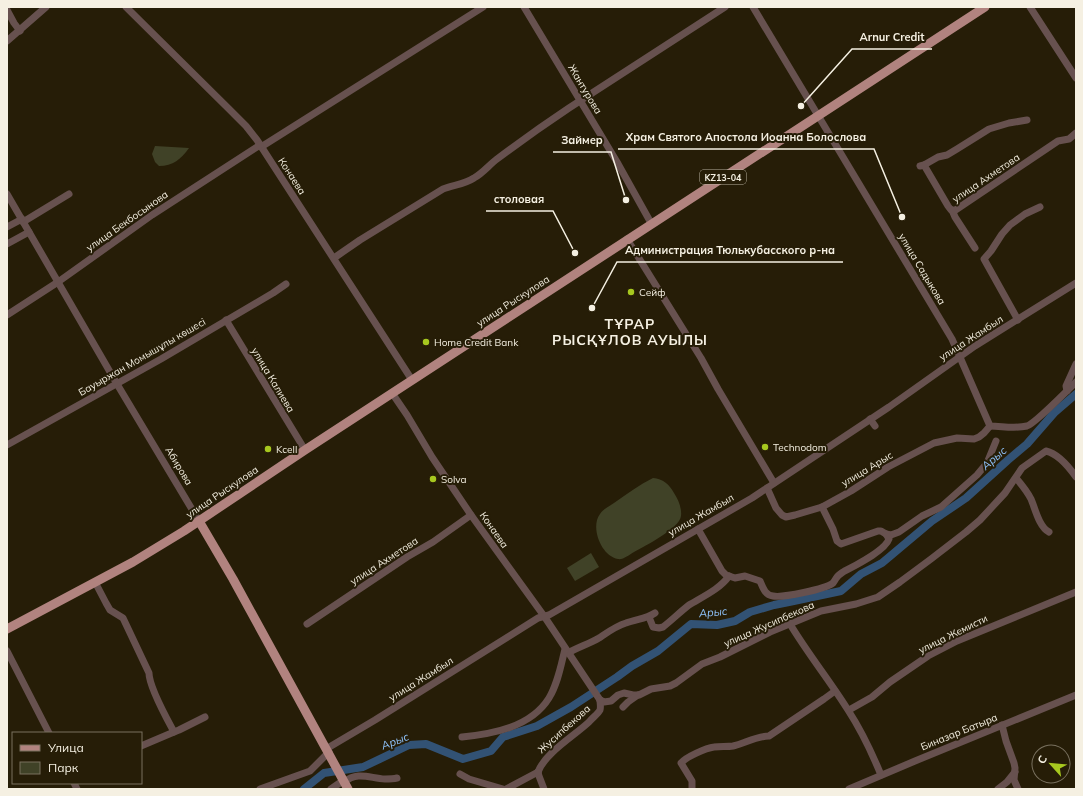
<svg xmlns="http://www.w3.org/2000/svg" width="1083" height="796" font-family="Mulish,sans-serif">
  <rect width="100%" height="100%" fill="#261d07"/>
  <g fill="#404227">
    <path d="M155,146L189,148C181,159 173,166 159,166L155,162L152,154Z"/>
    <path d="M653,478C663,479 669,484 674,493C678,499 682,508 681,516C680,528 645,546 634,552C629,555 623,560 618,559C601,556 590,527 600,514C603,509 610,506 614,503C627,494 639,485 653,478Z"/>
    <path d="M591,553L599,567L575,581L567,568Z"/>
  </g>
  <g fill="none" stroke-linecap="round" stroke-linejoin="round">
    <path stroke="#325274" stroke-width="8" d="M304,789L324,773L363,767L409,745L426,744L463,759L491,751L503,737L537,726L571,707L617,677L632,666L658,651L691,624L717,625L735,621L750,612L774,605L789,602L841,591L861,574L882,563L932,521L966,498L1008,460L1027,444L1054,413L1076,394"/>
    <g stroke="#67514f" stroke-width="7">
      <path d="M126,7L229,109L246,126L257,140L412,380"/>
      <path d="M524,7L617,162L651,223"/>
      <path d="M753,7L952,339L990,426C1002,426 1014,429 1027,426C1034,424 1068,390 1076,382"/>
      <path d="M1030,7L1076,78"/>
      <path d="M7,10L14,23L20,31"/>
      <path d="M7,41L46,7"/>
      <path d="M261,147L483,7"/>
      <path d="M924,165L948,206L951,210L954,211L1058,141L1069,139L1076,133"/>
      <path d="M920,166L924,165L938,157L947,155L957,149L989,129L1009,123L1027,120"/>
      <path d="M7,194L117,384L199,521"/>
      <path d="M952,210L955,217L975,248"/>
      <path d="M23,222L69,194"/>
      <path d="M7,227L22,219"/>
      <path d="M627,239L701,358L718,389L774,483"/>
      <path d="M7,244L29,232"/>
      <path d="M334,258L360,240L443,189C453,185 465,184 474,178C483,173 489,165 497,159C521,141 545,124 569,108C621,74 673,41 725,7"/>
      <path d="M7,315L58,282L152,215L260,145"/>
      <path d="M226,320L305,450"/>
      <path d="M1018,320L984,259L991,251L1002,234L1010,225L1025,214L1040,207"/>
      <path d="M1067,391L1066,386L1076,364"/>
      <path d="M392,393L407,415L432,457L471,515L544,616L600,700"/>
      <path d="M870,419L875,426"/>
      <path d="M7,445L161,359L273,293L286,284"/>
      <path d="M1016,478C1022,485 1027,491 1031,499C1035,508 1039,527 1049,532"/>
      <path d="M767,488L776,508L782,515L786,517L795,515L822,507L851,491L888,467L934,443L957,438L974,439L979,437L984,433L990,426"/>
      <path d="M822,507L833,529L837,541L841,544L878,531H881L886,534L891,535L899,532L922,516L941,507L977,475L987,463L996,441"/>
      <path d="M698,529L722,571L726,575L735,578L745,576L760,581C763,588 765,595 773,596C782,598 826,589 833,583C837,578 835,577 843,572C854,566 885,551 889,539L886,534"/>
      <path d="M95,582L106,603L110,610L123,618L149,673C149,687 167,719 174,732L141,746"/>
      <path d="M649,617L653,627L659,628L663,627C672,620 680,612 689,605C702,597 720,589 729,576"/>
      <path d="M307,624L407,557L433,542L471,515"/>
      <path d="M790,624C808,654 830,681 848,710C861,730 872,753 881,775"/>
      <path d="M7,651L49,733"/>
      <path d="M568,653C578,647 589,644 599,638C608,632 616,626 626,623C636,619 646,619 655,613"/>
      <path d="M600,700L604,702L611,701L618,695L624,693L633,695H639L651,689L670,686L676,683L702,664L720,657L770,632L821,611L856,604L878,597L900,582L931,559L966,532L980,520L1005,493L1022,468L1046,451C1059,454 1069,467 1076,477"/>
      <path d="M623,707L628,702L638,695"/>
      <path d="M849,710L872,697L890,682L928,656L957,641L1076,592"/>
      <path d="M1002,725L1006,741L1014,763L1015,768L1014,780L1018,789"/>
      <path d="M174,732L179,730L205,717"/>
      <path d="M462,737C493,734 531,727 549,698C558,683 561,665 565,649"/>
      <path d="M326,749L375,720L538,618L549,615L582,596L752,498L889,407L975,346L1076,283"/>
      <path d="M538,772C545,753 574,736 589,722C592,718 598,714 600,710C601,707 600,703 600,700"/>
      <path d="M538,772L539,776L544,789"/>
      <path d="M460,774L469,779L503,789"/>
      <path d="M344,782C358,771 369,778 385,779C389,779 393,779 397,778"/>
      <path d="M74,783L77,789"/>
      <path d="M260,789L310,771L329,752"/>
      <path d="M331,789L344,780"/>
      <path d="M506,789L538,772"/>
      <path d="M692,789V781L681,763C686,757 706,748 714,747C720,746 727,747 733,746C745,743 757,736 769,736L824,699L835,691"/>
      <path d="M849,789L915,761L1076,695"/>
      <path d="M998,789L1007,782L1015,772"/>
    </g>
    <g stroke="#b1837f" stroke-width="9">
      <path d="M199,521L233,579L348,789"/>
      <path d="M7,629L133,562L184,531L305,450L985,7"/>
    </g>
  </g>
  <g fill="#a7c81f" stroke="#261d07" stroke-width="1.5">
    <circle cx="631" cy="292" r="4"/>
    <circle cx="426" cy="342" r="4"/>
    <circle cx="765" cy="447" r="4"/>
    <circle cx="268" cy="449" r="4"/>
    <circle cx="433" cy="479" r="4"/>
  </g>
  <g text-anchor="middle" dominant-baseline="central" stroke-width="4" stroke-linejoin="round" paint-order="stroke">
    <rect fill="#261d07" stroke="#b7b1a0" stroke-width="1" x="700" y="170" width="46" height="14" rx="3"/>
    <g font-size="9" font-weight="bold" fill="#f5f0e2">
      <text x="723" y="177">KZ13-04</text>
    </g>
    <g font-size="10" fill="#f5f0e2" stroke="#261d07">
      <text transform="translate(585 89) rotate(59)">Жантурова</text>
      <text transform="translate(292 176) rotate(57)">Конаева</text>
      <text transform="translate(986 178) rotate(-34)">улица Ахметова</text>
      <text transform="translate(127 221) rotate(-35)">улица Бекбосынова</text>
      <text transform="translate(922 269) rotate(59)">улица Садыкова</text>
      <text transform="translate(513 301) rotate(-33)">улица Рыскулова</text>
      <text transform="translate(971 338) rotate(-33)">улица Жамбыл</text>
      <text transform="translate(142 357) rotate(-30)">Бауыржан Момышұлы көшесі</text>
      <text transform="translate(273 380) rotate(59)">улица Калиева</text>
      <text transform="translate(179 466) rotate(59)">Абирова</text>
      <text transform="translate(867 469) rotate(-31)">улица Арыс</text>
      <text transform="translate(222 492) rotate(-34)">улица Рыскулова</text>
      <text transform="translate(701 515) rotate(-30)">улица Жамбыл</text>
      <text transform="translate(494 530) rotate(55)">Конаева</text>
      <text transform="translate(384 561) rotate(-33)">улица Ахметова</text>
      <text transform="translate(769 624) rotate(-24)">улица Жусипбекова</text>
      <text transform="translate(953 634) rotate(-26)">улица Жемисти</text>
      <text transform="translate(421 679) rotate(-32)">улица Жамбыл</text>
      <text transform="translate(564 729) rotate(-42)">Жусипбекова</text>
      <text transform="translate(959 732) rotate(-22)">Биназар Батыра</text>
    </g>
    <g font-size="10" fill="#f5f0e2" stroke="#261d07" text-anchor="start">
      <text x="639" y="292">Сейф</text>
      <text x="434" y="342">Home Credit Bank</text>
      <text x="773" y="447">Technodom</text>
      <text x="276" y="449">Kcell</text>
      <text x="441" y="479">Solva</text>
    </g>
    <g font-size="11" font-style="italic" fill="#8fc3fc" stroke="#261d07">
      <text transform="translate(994 458) rotate(-41)">Арыс</text>
      <text transform="translate(713 612) rotate(-5)">Арыс</text>
      <text transform="translate(395 741) rotate(-21)">Арыс</text>
    </g>
    <g font-size="14" font-weight="bold" letter-spacing="1" fill="#f5f0e2" stroke="#261d07">
      <text x="630" y="324">ТҰРАР<tspan x="630" dy="16">РЫСҚҰЛОВ АУЫЛЫ</tspan></text>
    </g>
  </g>
  <path fill="none" stroke="#f5f0e2" stroke-width="1.5" d="M801 106L852 49H932M902 217L874 149H618M626 200L611 152H553M575 253L553 211H486M592 308L617 262H843"/>
  <g fill="#f5f0e2" stroke="#261d07" stroke-width="1.5">
    <circle cx="801" cy="106" r="4"/>
    <circle cx="902" cy="217" r="4"/>
    <circle cx="626" cy="200" r="4"/>
    <circle cx="575" cy="253" r="4"/>
    <circle cx="592" cy="308" r="4"/>
  </g>
  <g font-size="11" text-anchor="middle" font-weight="bold" fill="#f5f0e2" stroke="#261d07" stroke-width="4" stroke-linejoin="round" paint-order="stroke">
    <text x="892" y="41">Arnur Credit</text>
    <text x="746" y="141">Храм Святого Апостола Иоанна Болослова</text>
    <text x="582" y="144">Займер</text>
    <text x="519" y="203">столовая</text>
    <text x="730" y="254">Администрация Тюлькубасского р-на</text>
  </g>
  <rect width="1083" height="796" fill="none" stroke="#f5f0e2" stroke-width="16"/>
  <rect x="12" y="732" width="130" height="52" fill="#261d07" stroke="#79715f"/>
  <rect x="20" y="745" width="20" height="6" fill="#b1837f" stroke="#79715f"/>
  <text x="48" y="752" font-size="12" fill="#f5f0e2">Улица</text>
  <rect x="20" y="762" width="20" height="12" fill="#404227" stroke="#79715f"/>
  <text x="48" y="772" font-size="12" fill="#f5f0e2">Парк</text>
  <g transform="translate(1051 764) rotate(297)"><circle r="19" fill="#261d07" stroke="#79715f"/>
  <path d="M0-3L7 15L0 10L-7 15Z" fill="#a7c81f"/>
  <text y="-6" font-size="11" font-weight="bold" text-anchor="middle" fill="#f5f0e2">С</text>
  </g>
</svg>
